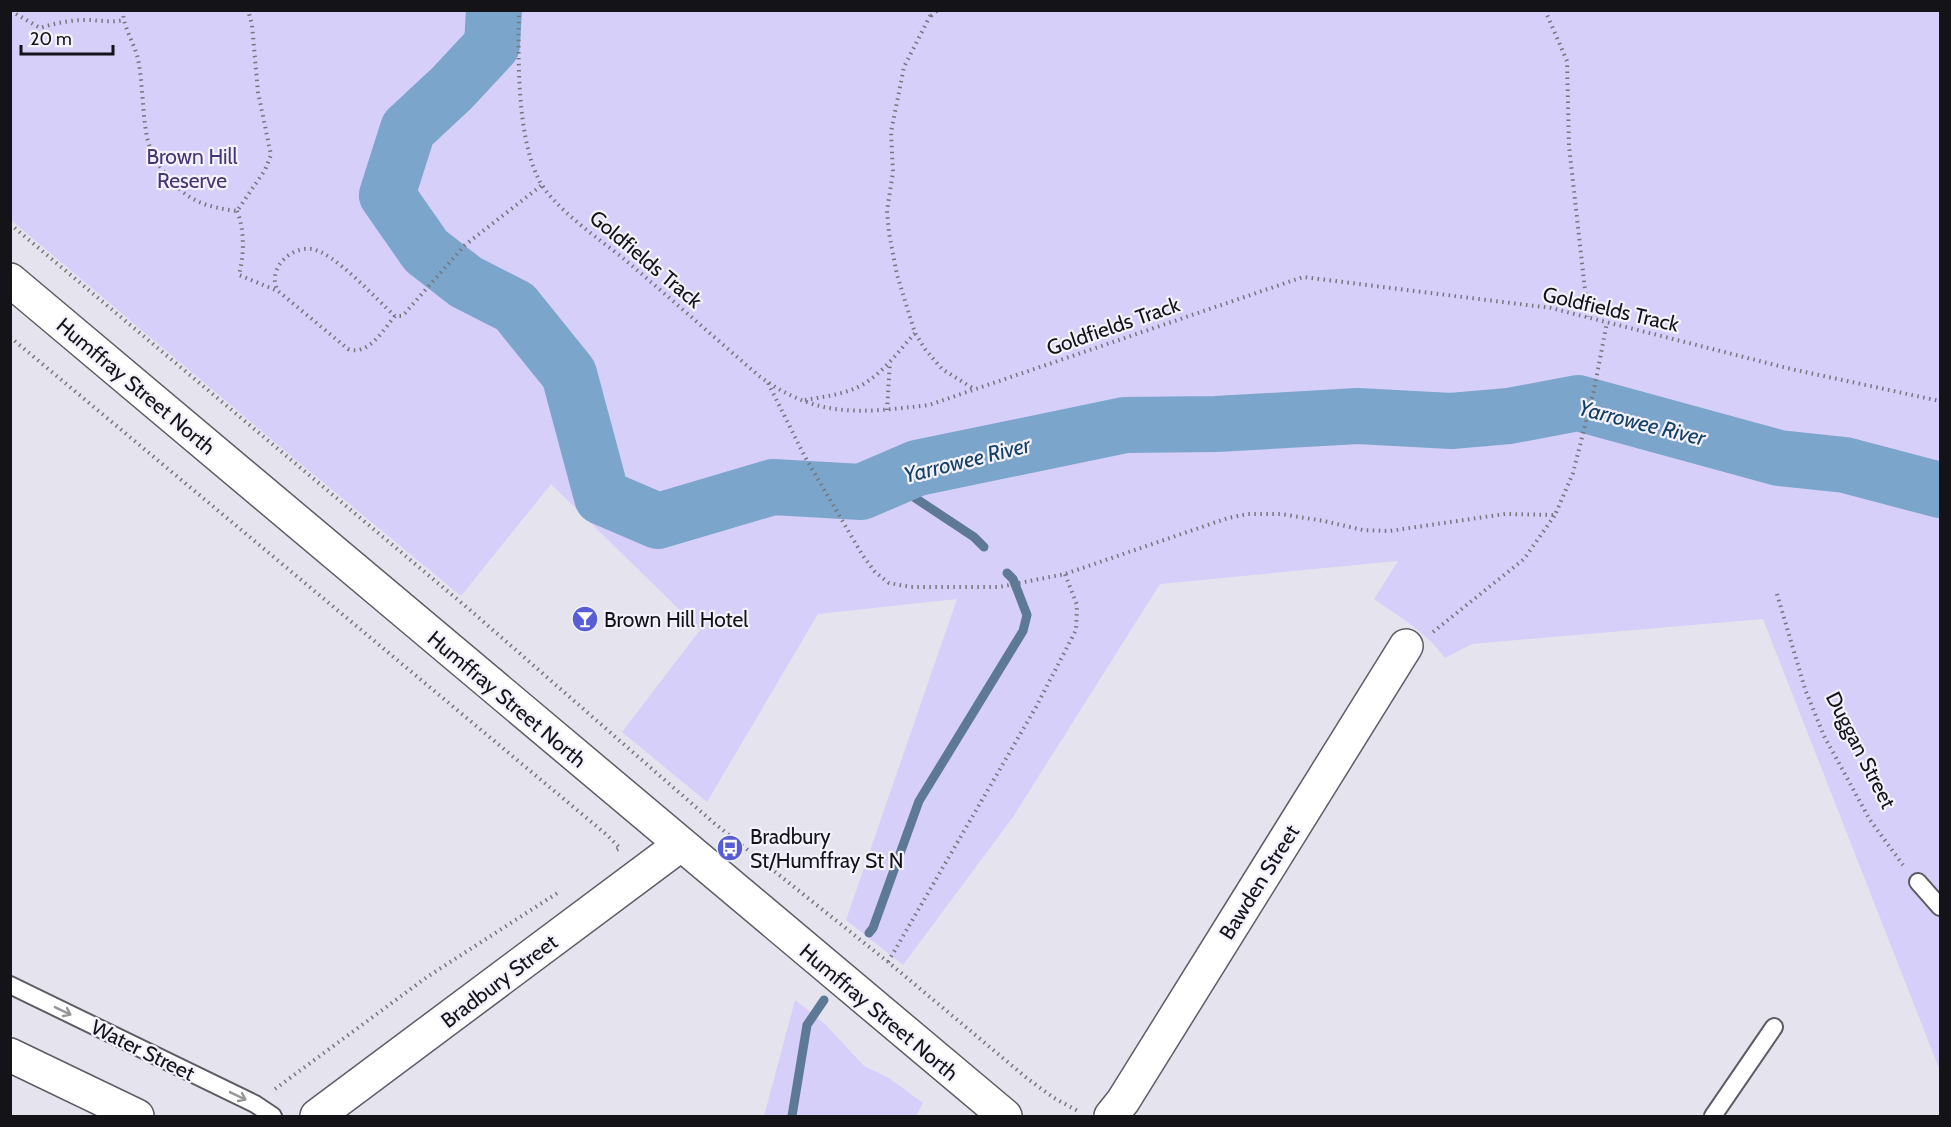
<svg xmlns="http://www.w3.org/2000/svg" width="1951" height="1127" font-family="Cabin,sans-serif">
  <rect width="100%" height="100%" fill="#e5e4ee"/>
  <g fill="#d6cff9">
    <path d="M11,11H1940V1071L1763,619L1472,644L1445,658C1426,632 1400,617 1374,599L1398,561L1160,584L1013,817L903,965L846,920L957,599L818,614L707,802L622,732L700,630L551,484L461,596L290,455L11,220Z"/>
    <path d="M795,1000L825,1024L864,1066L889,1078L923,1103L916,1116H764Z"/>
  </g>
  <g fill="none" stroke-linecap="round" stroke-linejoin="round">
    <g stroke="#5d7996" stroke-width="9">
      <path d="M888,480L974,537L984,547"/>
      <path d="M869,933L873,928L919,801L1023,631L1027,615L1013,579L1007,573"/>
      <path d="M792,1116L807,1025L824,1000"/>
    </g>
    <path stroke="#7ca5cc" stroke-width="56" d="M494,10L492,45L452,88L408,129L387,195L426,251L466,282L515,307L569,374L602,497L658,521L773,487L861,492L917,468L1125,425L1216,424L1358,416L1451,421L1509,416L1578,403L1779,458L1845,465L1940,490"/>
    <defs>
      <g id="lane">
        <path d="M1918,882L1940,907"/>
        <path d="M10,985L255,1104L273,1116"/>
        <path d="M1713,1116L1774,1027"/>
      </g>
      <g id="street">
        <path d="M317,1116L680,845"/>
        <path d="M1111,1116L1123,1101L1406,646"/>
      </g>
      <g id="secondary">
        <path d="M10,280L1005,1116"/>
        <path d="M10,1055L137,1116"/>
      </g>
    </defs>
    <use href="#lane" stroke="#5d5c64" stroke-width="20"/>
    <use href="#street" stroke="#5d5c64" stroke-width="36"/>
    <use href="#secondary" stroke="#5d5c64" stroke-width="36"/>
    <g stroke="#77767d" stroke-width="4" stroke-dasharray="1.5 4.5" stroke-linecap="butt">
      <path d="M123,10C123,28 134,42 138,59C143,84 142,111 147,137C152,161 174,190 197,201C209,207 223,209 237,211L265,170L271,155L258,92L252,25L248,10"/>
      <path d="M519,10C518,59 517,134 538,178C552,207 598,238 624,259C669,297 714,337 759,376C818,419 860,413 929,405L1303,277L1551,308L1791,369L1940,401"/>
      <path d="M933,10L904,67L891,132L893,172L887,211L889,233L897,275L915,333L925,349L942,369L974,389"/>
      <path d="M1545,10L1567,61L1569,146L1588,317"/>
      <path d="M16,14L40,28C55,23 70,20 86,20C100,20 110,23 124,20"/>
      <path d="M931,16L938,10"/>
      <path d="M237,211C245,231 244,255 239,275L278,291"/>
      <path d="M10,224L470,610L714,823L888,962L1028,1079L1054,1098L1080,1112"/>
      <path d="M395,316C376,299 335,253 312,249C290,246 266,270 278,291L348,349C369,356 383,330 395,316H401L405,313L465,245L542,185"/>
      <path d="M10,337L607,835L620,848L616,850"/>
      <path d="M768,383L805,457L863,556L875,572L889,583L911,587H999L1065,574L1228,518L1248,514H1281L1324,521L1363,530L1389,531L1505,514L1555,515L1573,473L1594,390L1607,322"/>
      <path d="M805,400C822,397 840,395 856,388C880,377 898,352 915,333"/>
      <path d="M887,410L890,362"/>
      <path d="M1777,594L1805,689L1824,736L1870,820L1903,865"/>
      <path d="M1433,632L1524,559L1555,515"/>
      <path d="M888,962L1036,707L1076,630L1077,605L1065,574"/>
      <path d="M275,1089L427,977L559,892"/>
    </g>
    <use href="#lane" stroke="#fff" stroke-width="16"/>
    <use href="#street" stroke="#fff" stroke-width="33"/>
    <use href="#secondary" stroke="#fff" stroke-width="33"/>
  </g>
  <defs><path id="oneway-shaft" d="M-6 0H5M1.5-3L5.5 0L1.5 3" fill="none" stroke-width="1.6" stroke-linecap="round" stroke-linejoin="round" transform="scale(1.5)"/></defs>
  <g stroke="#959597">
    <use href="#oneway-shaft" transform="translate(63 1011) rotate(26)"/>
    <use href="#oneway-shaft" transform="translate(238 1096) rotate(26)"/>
  </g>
  <defs>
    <symbol id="bar-disc" viewBox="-11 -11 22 22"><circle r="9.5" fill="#585dd4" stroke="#f3f1fc"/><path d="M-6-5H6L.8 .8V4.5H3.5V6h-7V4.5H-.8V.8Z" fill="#fff"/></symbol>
    <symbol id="bus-disc" viewBox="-11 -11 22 22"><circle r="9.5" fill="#585dd4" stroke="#f3f1fc"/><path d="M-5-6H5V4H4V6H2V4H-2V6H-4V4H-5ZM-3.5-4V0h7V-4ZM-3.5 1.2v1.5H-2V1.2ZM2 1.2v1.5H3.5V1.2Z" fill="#fff"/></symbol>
  </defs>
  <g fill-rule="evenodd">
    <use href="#bar-disc" x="570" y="604" width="30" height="30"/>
    <use href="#bus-disc" x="715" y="833" width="30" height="30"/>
  </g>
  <g text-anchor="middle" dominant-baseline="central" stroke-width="4.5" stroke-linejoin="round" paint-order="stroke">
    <g font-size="21" fill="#473674" stroke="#f3f1fc">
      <text x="192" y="156">Brown Hill<tspan x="192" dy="24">Reserve</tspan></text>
    </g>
    <g font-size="21" fill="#141317" stroke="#f3f1fc">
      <text transform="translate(646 259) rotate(40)">Goldfields Track</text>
      <text transform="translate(1611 309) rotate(13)">Goldfields Track</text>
      <text transform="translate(1113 326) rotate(-19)">Goldfields Track</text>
      <text transform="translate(136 386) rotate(40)">Humffray Street North</text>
      <text transform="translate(507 699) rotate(40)">Humffray Street North</text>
      <text transform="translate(1861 750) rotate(63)">Duggan Street</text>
      <text transform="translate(1259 882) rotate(-58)">Bawden Street</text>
      <text transform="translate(499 981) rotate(-37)">Bradbury Street</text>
      <text transform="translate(879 1012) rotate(40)">Humffray Street North</text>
      <text transform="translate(143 1050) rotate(26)">Water Street</text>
    </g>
    <g font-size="21" fill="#141317" stroke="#f3f1fc" text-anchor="start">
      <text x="604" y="619">Brown Hill Hotel</text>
      <text x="750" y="836">Bradbury<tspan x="750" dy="24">St/Humffray St N</tspan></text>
    </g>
    <g font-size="22" font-style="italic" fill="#144168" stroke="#f3f1fc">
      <text transform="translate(1642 423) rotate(14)">Yarrowee River</text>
      <text transform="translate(967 460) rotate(-14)">Yarrowee River</text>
    </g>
  </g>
  <rect width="1951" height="1127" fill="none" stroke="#141317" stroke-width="24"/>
  <path d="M21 45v9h92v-9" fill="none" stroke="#141317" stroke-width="3"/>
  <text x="30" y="45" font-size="18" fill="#141317" stroke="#f3f1fc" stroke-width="4.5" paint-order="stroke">20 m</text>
</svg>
